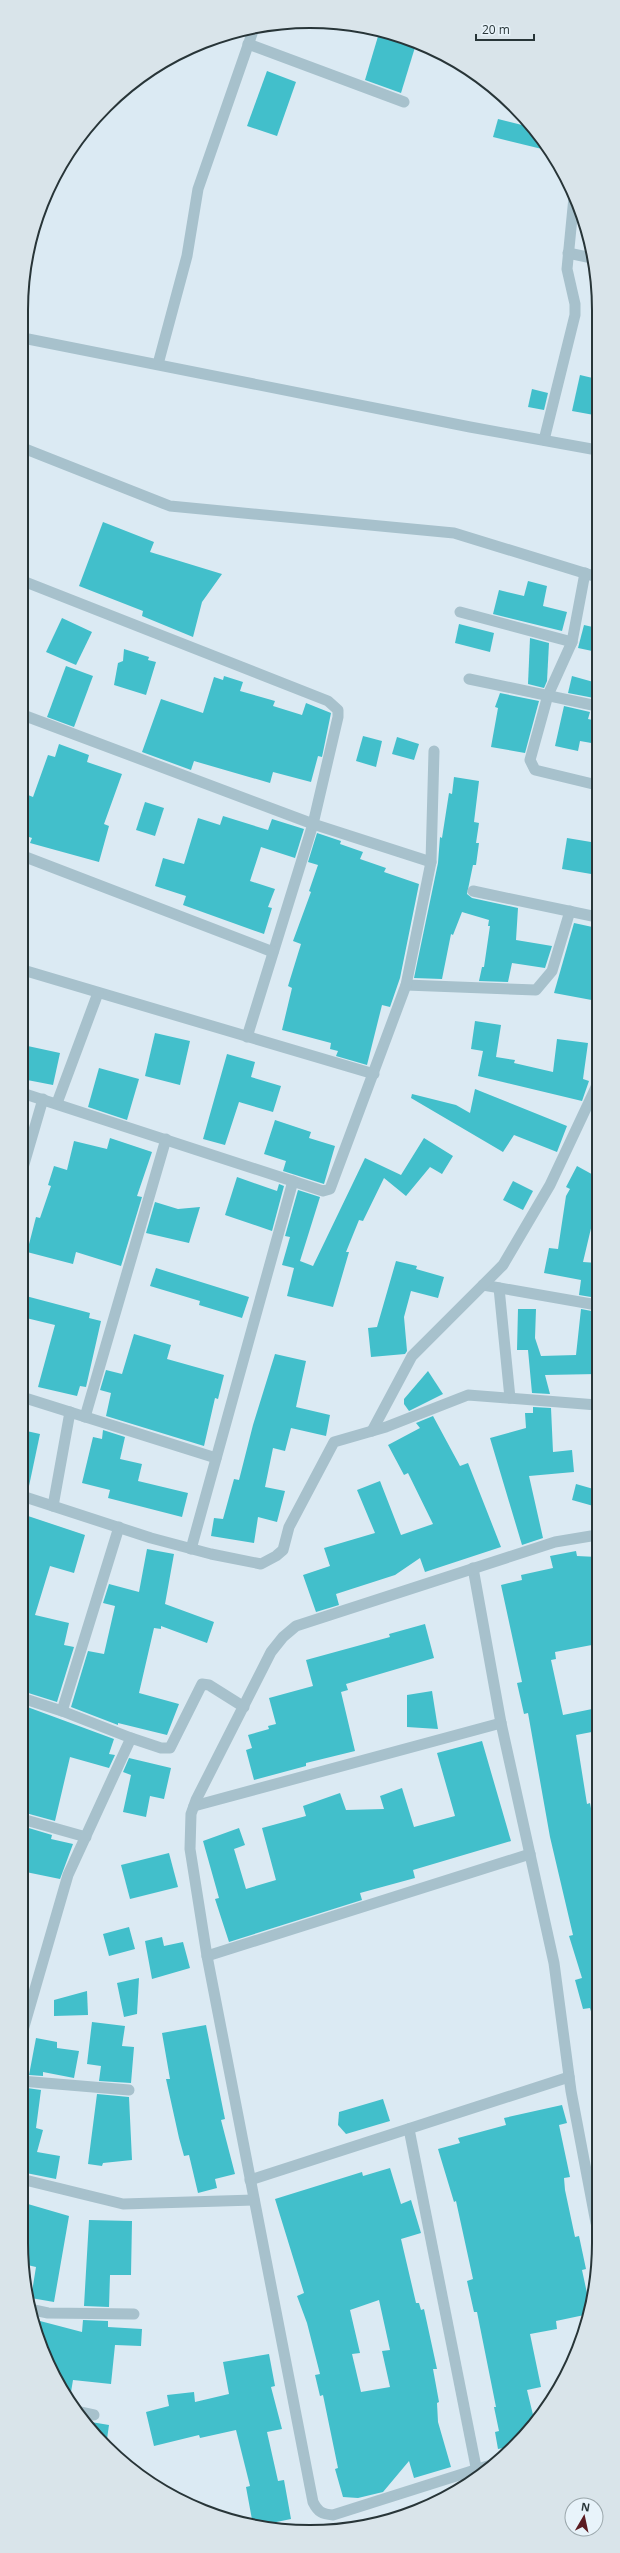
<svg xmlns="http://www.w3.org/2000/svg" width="620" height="2553" font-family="'Open Sans',sans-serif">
  <rect width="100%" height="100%" fill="#dbeaf3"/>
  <g fill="#42bfcb" fill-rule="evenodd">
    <path d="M379,33L416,44L401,93L365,80Z"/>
    <path d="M267,71L296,82L277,136L247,126Z"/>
    <path d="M498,119L530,127L546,150L493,137Z"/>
    <path d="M580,375L597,379L594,415L572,411Z"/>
    <path d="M532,389L548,393L544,410L528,407Z"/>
    <path d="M103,522L154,542L150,552L222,574L202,602L193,637L142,616L143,611L79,586Z"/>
    <path d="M528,581L547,586L543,606L567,612L562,631L493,614L499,590L524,596Z"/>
    <path d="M62,618L92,632L76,665L46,652Z"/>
    <path d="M459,624L494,633L490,652L455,643Z"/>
    <path d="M584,625L597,628V652L578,648Z"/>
    <path d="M530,638L549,643L547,681L544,688L528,684Z"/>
    <path d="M124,649L149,657L148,660L156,662L146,695L114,685L118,663L123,661Z"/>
    <path d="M66,666L93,676L74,727L47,717Z"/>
    <path d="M224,676L243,682L240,691L275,701L273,706L302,715L306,703L331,713L322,757L318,756L311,782L273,772L270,783L194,761L191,770L142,752L161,699L203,713L214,677L223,680Z"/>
    <path d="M572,676L597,683L594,698L568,693Z"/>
    <path d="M500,693L539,701L525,753L491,747L498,708L495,707Z"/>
    <path d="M564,706L590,712L588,719L597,721V744L580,741L578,751L555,746Z"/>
    <path d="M363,736L382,741L376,767L356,761Z"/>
    <path d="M397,737L419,744L414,760L392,754Z"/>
    <path d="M59,744L89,755L87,762L122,774L104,824L109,826L99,862L30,843L32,838L23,835V793L33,797L48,755L55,757Z"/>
    <path d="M454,777L479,781L474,822L479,823L476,843H479L476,865H473L467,894L472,898L518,908L516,940L552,946L545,968L512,963L508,982L479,981L482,967H484L490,926H488L489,920L462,912L453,935L451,934L442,979L414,978L438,863L440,837L442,838L449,793L452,794Z"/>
    <path d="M145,802L164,808L155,836L136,830Z"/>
    <path d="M223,816L268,830L272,819L304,829L295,858L261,847L250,881L275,889L268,907L272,908L264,934L183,905L186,896L155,886L163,858L184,864L198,818L220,825Z"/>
    <path d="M317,833L341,841L340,844L363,852L360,859L386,868L384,872L419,884L400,978L390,1007L382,1005L367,1065L336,1056L338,1051L330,1049L331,1043L282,1030L292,988L288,986L301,944L293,941L311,892L309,891L318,865L308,862Z"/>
    <path d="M567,838L597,843V875L562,869Z"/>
    <path d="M574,923L597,928V1001L554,993Z"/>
    <path d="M475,1021L501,1025L496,1057L515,1060L514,1063L553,1072L557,1039L588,1043L583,1079L589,1081L582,1101L478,1076L483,1051L471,1049Z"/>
    <path d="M155,1033L190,1041L180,1085L145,1076Z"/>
    <path d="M23,1045L60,1053L53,1085L22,1079Z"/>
    <path d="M227,1054L255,1062L251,1077L281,1086L273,1112L239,1102L225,1145L203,1139Z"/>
    <path d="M99,1068L139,1079L127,1120L88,1107Z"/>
    <path d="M475,1089L567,1126L557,1152L514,1135L503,1152L411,1098L412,1094L456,1105L470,1113Z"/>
    <path d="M275,1120L311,1132L309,1138L335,1146L324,1184L283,1171L286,1161L264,1154Z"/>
    <path d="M110,1138L152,1152L137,1196L142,1197L121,1266L76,1252L73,1264L27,1252L36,1217L40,1218L51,1186L48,1185L54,1166L67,1170L74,1141L107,1149Z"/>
    <path d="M424,1138L453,1156L442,1174L430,1167L406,1196L384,1178L363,1221L359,1220L346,1252H349L333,1307L287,1296L294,1268L282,1265L290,1237L285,1236L298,1190L320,1197L300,1261L313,1266L365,1158L401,1175Z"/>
    <path d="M577,1166L597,1177V1203L583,1262L597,1263V1298L579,1295L581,1280L544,1273L549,1248L558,1249L566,1196L570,1189L566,1187Z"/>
    <path d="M237,1177L277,1191L279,1184L284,1186L272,1231L225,1215Z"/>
    <path d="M513,1181L533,1191L523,1210L503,1200Z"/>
    <path d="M155,1202L178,1209L200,1207L189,1243L146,1233Z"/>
    <path d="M396,1261L417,1266L416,1269L444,1277L438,1298L411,1291L404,1317L407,1351L405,1354L371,1357L368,1328L377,1327Z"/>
    <path d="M156,1268L249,1297L242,1318L199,1305L200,1301L150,1286Z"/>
    <path d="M22,1295L90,1313L89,1318L101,1321L86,1387L80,1386L77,1396L38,1387L55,1325L22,1317Z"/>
    <path d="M518,1309H536L535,1338L541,1356L576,1355L581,1309L597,1312V1374L545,1375L550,1394L532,1393L528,1350H517Z"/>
    <path d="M134,1334L171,1345L167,1359L224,1375L218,1399L215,1398L204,1446L106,1416L111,1393L100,1390L106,1370L122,1374Z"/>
    <path d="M275,1354L306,1361L296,1407L330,1415L326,1436L291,1428L285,1451L273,1448L265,1487L285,1491L277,1522L258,1517L254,1543L211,1536L214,1518L223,1519L234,1479L239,1480L253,1425Z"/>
    <path d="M428,1371L443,1394L409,1411L404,1404V1399Z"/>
    <path d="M533,1407L551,1408L553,1452L572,1450L574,1472L529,1476L543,1538L522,1545L490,1438L526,1428L525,1413H533Z"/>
    <path d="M433,1416L460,1466L468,1463L501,1547L425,1572L420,1558L395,1575L336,1594L339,1605L316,1612L303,1575L330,1566L324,1548L375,1533L357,1490L380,1481L401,1535L433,1524L408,1473L404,1475L388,1445L420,1428L416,1423Z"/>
    <path d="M22,1430L40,1434L29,1486L22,1485Z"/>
    <path d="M103,1430L125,1437L120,1459L142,1464L138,1481L188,1493L182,1517L108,1498L110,1490L82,1483L93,1437L102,1439Z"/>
    <path d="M576,1484L597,1490V1507L572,1500Z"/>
    <path d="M22,1514L85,1535L74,1573L50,1566L35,1615L69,1623L64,1645L74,1647L57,1702L22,1691Z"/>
    <path d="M147,1549L174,1554L165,1604L214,1622L207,1643L161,1626V1629L154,1628L139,1693L179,1704L167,1735L118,1723V1725L71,1707L88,1651L104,1654L115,1606L103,1603L109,1584L139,1592Z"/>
    <path d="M576,1551L577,1556L597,1557V1644L555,1652L556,1659L551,1660L563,1715L597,1708V1731L576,1735L587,1804L590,1803L597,1840L596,2014L592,2015L590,2008L583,2009L575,1980L582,1978L569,1936L573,1935L550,1837L528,1713L524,1714L517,1683L522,1682L501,1585L522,1580L521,1575L553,1568L550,1556Z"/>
    <path d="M425,1624L434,1658L346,1684L348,1690L341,1692L355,1751L306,1763V1766L254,1780L246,1750L252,1748L248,1735L269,1729L268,1726L276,1724L269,1698L313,1686L306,1660L390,1637L389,1634Z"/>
    <path d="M432,1691L438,1729L407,1727V1695Z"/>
    <path d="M22,1705L114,1739L109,1754L115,1755L109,1768L70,1757L55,1821L22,1812Z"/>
    <path d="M482,1741L511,1841L413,1870L415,1878L360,1893L362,1900L229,1942L215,1899L219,1898L203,1841L239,1828L245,1845L234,1849L246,1889L276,1880L262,1828L306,1816L303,1806L340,1793L346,1810L384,1809L380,1796L402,1788L414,1827L455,1816L437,1753Z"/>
    <path d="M129,1758L171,1768L164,1799L150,1796L146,1817L123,1812L131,1775L123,1772Z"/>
    <path d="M22,1826L52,1835L51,1839L73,1844L60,1879L21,1871Z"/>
    <path d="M169,1853L178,1887L130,1899L121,1865Z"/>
    <path d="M129,1927L135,1949L109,1956L103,1934Z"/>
    <path d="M162,1937L164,1946L183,1942L190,1968L152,1979L145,1941Z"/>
    <path d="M139,1978L137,2014L124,2017L117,1983Z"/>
    <path d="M87,1991L88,2015L54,2016V2000Z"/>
    <path d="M92,2022L125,2026L122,2046L134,2047L131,2083L99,2081L101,2066L87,2064Z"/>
    <path d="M206,2025L225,2119L221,2120L235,2174L215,2179L217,2188L198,2193L189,2155L184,2156L179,2138L166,2079H170L162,2033Z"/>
    <path d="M36,2038L57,2042V2048L79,2051L74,2078L43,2072V2076L29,2075Z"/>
    <path d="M27,2088L41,2090L36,2128L43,2130L37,2152L60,2156L56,2179L21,2172V2105L23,2093L26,2094Z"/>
    <path d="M97,2094L129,2097L132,2160L103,2163L102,2166L88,2164Z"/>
    <path d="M383,2099L390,2121L346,2134L338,2125L339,2112Z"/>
    <path d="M562,2105L567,2123L559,2125L570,2177L564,2178L565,2190L575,2237L579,2236L586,2269L582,2270L590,2307L589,2314L556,2321L557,2329L530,2334L541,2387L527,2390L535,2423L514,2446L498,2449L495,2432L499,2431L494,2407H496L477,2312H474L467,2281L473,2279L456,2201L454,2202L438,2149L460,2143L458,2138L506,2125L504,2118Z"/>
    <path d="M390,2168L401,2204L411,2200L421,2233L401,2239L416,2303H419L421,2310L424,2309L437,2369H433L439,2402L437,2403L438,2422L451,2467L414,2478L409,2461L383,2492L358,2498L343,2497L335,2469L338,2468L323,2395L320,2396L315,2375L320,2374L307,2323L297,2296L304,2293L275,2199L362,2172L363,2176ZM379,2300L390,2350L382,2351L390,2387L361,2392L352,2354L360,2353L350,2310Z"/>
    <path d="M21,2202L69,2216L54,2302L31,2298L36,2267L23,2264Z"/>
    <path d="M89,2220L132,2221L131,2275H110L109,2307L84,2306Z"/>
    <path d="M83,2320L108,2321V2327L142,2329L141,2346L115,2345L111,2384L73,2380L70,2398L43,2353L37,2332L40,2321L82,2332Z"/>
    <path d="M269,2354L275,2386L271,2387L282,2429L267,2432L278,2481L284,2480L291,2519L257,2526L253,2525L246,2487L250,2486L236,2430L200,2438L199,2435L154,2446L146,2412L169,2406L167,2395L194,2392L195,2402L229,2394L223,2362Z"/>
    <path d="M85,2421L109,2425L106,2446L93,2434Z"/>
  </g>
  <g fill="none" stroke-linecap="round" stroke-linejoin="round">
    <g stroke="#a7c1cc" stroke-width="11">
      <path d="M248,44L404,102"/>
      <path d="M568,253L592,258"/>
      <path d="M158,364L187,256L198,189L254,28"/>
      <path d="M544,440L575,315V304L567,269L574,197"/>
      <path d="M23,448L170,506L454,533L597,577"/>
      <path d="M585,573L572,642L548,695L530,760L535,770L597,785"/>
      <path d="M23,581L328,701L338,710V717L313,824L247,1037"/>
      <path d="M460,612L572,642"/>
      <path d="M469,679L597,706"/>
      <path d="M23,715L313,824L431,862"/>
      <path d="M23,856L273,952"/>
      <path d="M473,891L597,917"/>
      <path d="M23,970L374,1074"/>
      <path d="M406,985L536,990L552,971L570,911"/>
      <path d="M22,1093L323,1191L330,1189L406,985L431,862L434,751"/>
      <path d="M57,1103L98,993"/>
      <path d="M22,1171L43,1099"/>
      <path d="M483,1285L597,1305"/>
      <path d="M499,1288L510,1398"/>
      <path d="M22,1397L216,1458"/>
      <path d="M85,1417L166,1139"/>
      <path d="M372,1431L412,1356L503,1265L550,1185L597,1085"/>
      <path d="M22,1496L151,1538L211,1554L261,1564L276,1556L283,1550L289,1527L334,1442L386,1427L468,1395L597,1405"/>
      <path d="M53,1506L70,1412"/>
      <path d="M191,1549L293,1181"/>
      <path d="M473,1568L501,1723L554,1963L571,2091L596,2223"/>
      <path d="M62,1711L119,1527"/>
      <path d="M131,1738L161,1748H170L202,1684L209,1685L244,1707"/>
      <path d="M194,1806L501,1723"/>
      <path d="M22,1819L86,1837"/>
      <path d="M207,1956L530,1854"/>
      <path d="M21,2037L68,1875L131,1738L62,1711L22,1698"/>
      <path d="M21,2081L129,2090"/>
      <path d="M409,2129L478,2477"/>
      <path d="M21,2179L123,2204L254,2200"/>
      <path d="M250,2180L569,2077"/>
      <path d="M29,2309L48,2313L134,2314"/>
      <path d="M80,2412L94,2415"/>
      <path d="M494,2464L333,2515C322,2514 318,2512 313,2502L207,1956L190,1849L191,1814L196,1800L271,1652L283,1637L296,1626L555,1542L597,1535"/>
    </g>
    <path stroke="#a7c1cc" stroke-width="11" d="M23,338L470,427L597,450"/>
  </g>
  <path d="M0 0H620V2553H0ZM310 28H310A282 282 0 0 1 592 310V2243A282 282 0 0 1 310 2525H310A282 282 0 0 1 28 2243V310A282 282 0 0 1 310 28Z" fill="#d9e4ea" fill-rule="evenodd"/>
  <path fill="none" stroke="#283538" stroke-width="2" d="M310 28H310A282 282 0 0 1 592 310V2243A282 282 0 0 1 310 2525H310A282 282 0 0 1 28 2243V310A282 282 0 0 1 310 28Z"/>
  <g transform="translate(584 2517) rotate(9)"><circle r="19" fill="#e8f3fa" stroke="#9ba7ac"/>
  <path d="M0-3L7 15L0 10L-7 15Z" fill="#5b1b21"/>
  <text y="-6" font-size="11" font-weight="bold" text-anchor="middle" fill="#283538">N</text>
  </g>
  <path d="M476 34v6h58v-6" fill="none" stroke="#283538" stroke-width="2"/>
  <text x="482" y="34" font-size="12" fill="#283538" stroke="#e8f3fa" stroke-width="3" paint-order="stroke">20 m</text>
</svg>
